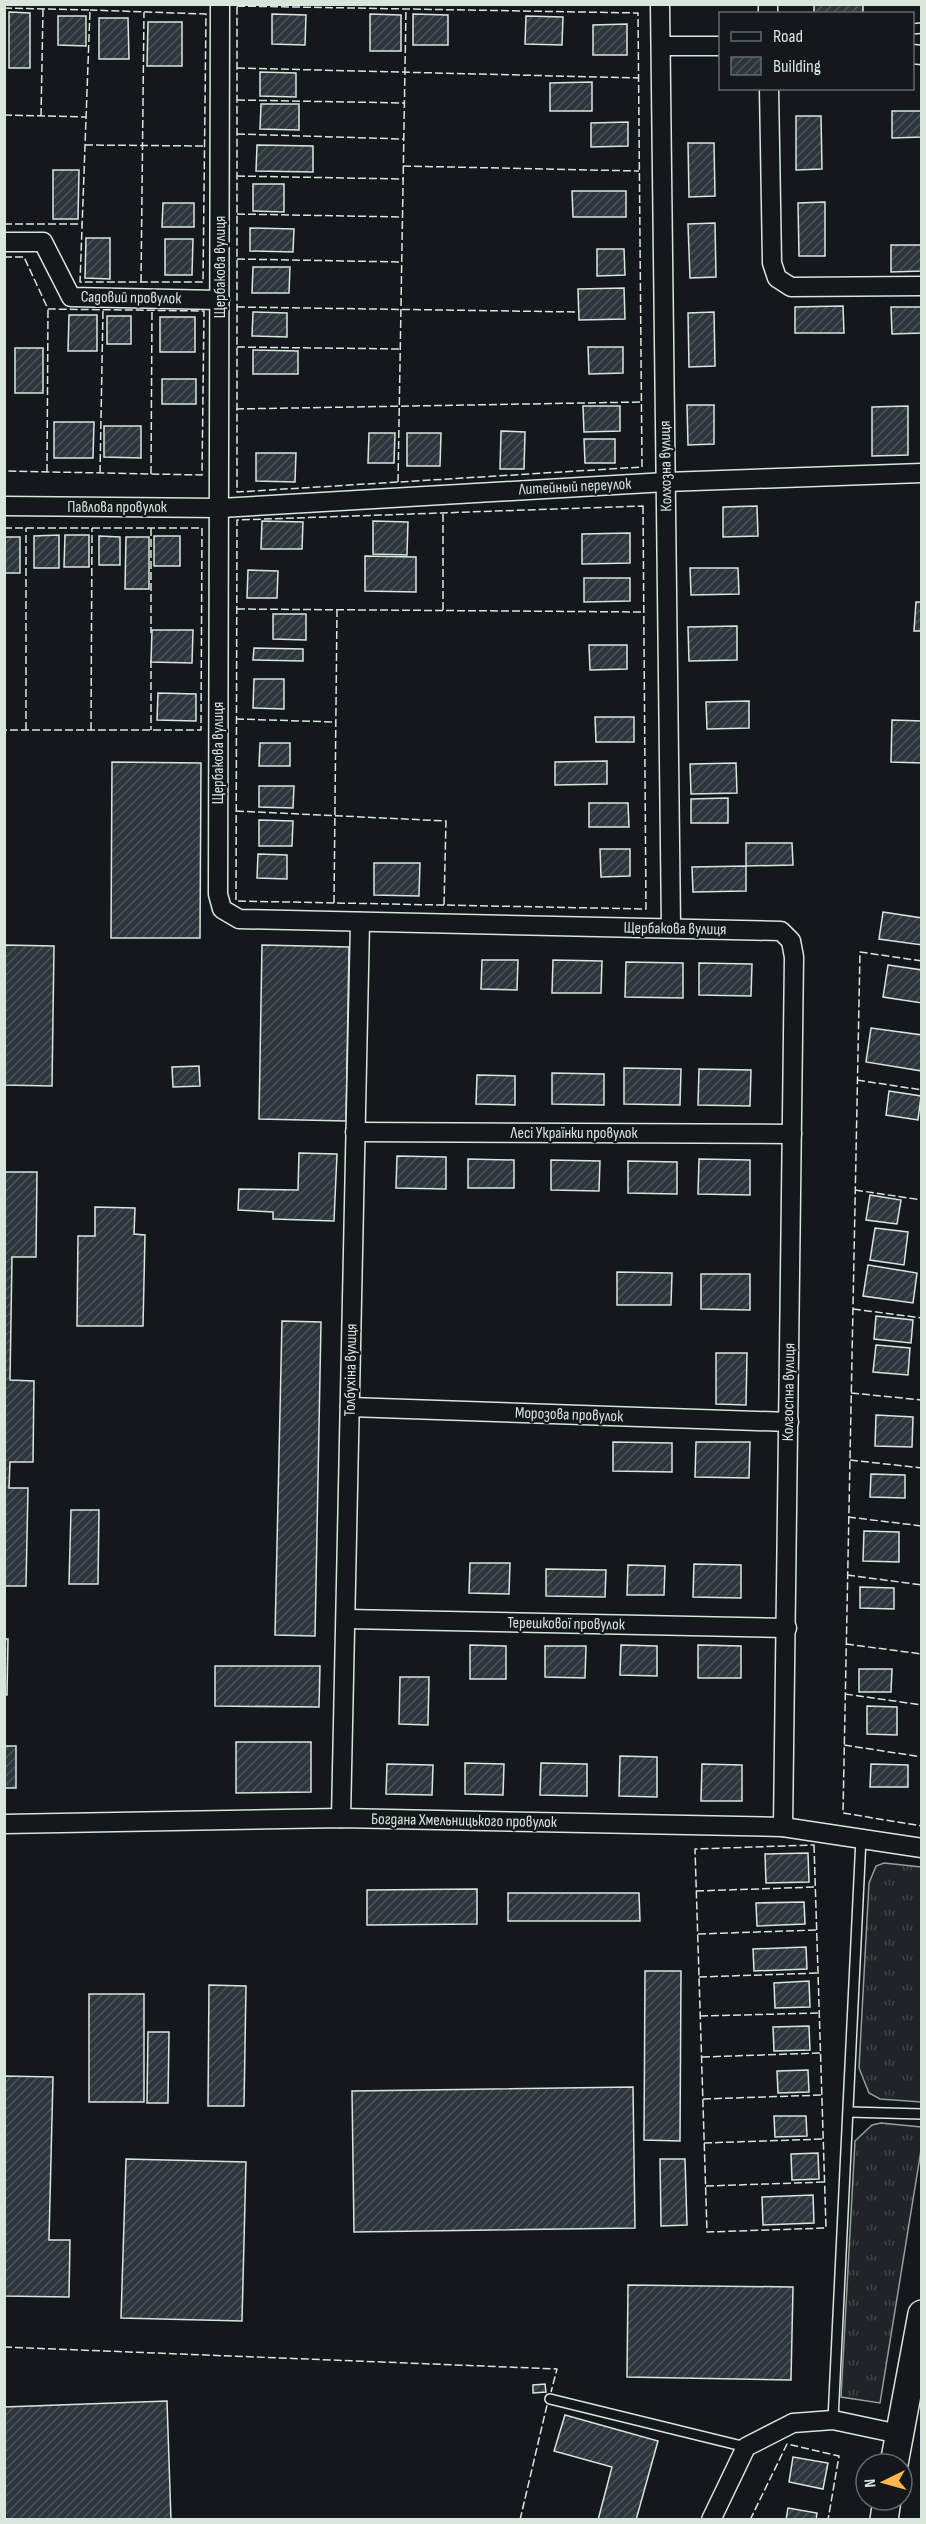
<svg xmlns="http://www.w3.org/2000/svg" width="926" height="2524" font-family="'Sofia Sans Condensed',sans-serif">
  <defs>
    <pattern id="grass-tufts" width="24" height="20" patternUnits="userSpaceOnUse" patternTransform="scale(1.5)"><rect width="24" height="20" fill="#202428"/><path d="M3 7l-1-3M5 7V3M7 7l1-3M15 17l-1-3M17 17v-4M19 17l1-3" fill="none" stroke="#404447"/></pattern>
    <pattern id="building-hatch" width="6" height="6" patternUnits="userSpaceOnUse" patternTransform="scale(1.5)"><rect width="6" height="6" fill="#2c363c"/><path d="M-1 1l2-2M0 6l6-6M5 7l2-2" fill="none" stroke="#4a5358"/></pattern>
  </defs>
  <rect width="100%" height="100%" fill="#14181c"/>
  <g fill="url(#grass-tufts)" stroke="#939e99" stroke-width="1.5">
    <path d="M884,1863L921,1867V2102L880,2099L869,2093L859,2068L869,1883L876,1866Z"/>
    <path d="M881,2123L921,2127L922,2144L880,2403L841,2397L855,2141L872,2125Z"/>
  </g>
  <g fill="url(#building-hatch)" stroke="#d8e6dc" stroke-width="1.5">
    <rect x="814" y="4" width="49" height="10"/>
    <path d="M9,12L30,13V68H9Z"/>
    <path d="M272,14L306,15L305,45L272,44Z"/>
    <path d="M370,14L401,15V51H370Z"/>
    <path d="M413,14L448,15V45H413Z"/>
    <path d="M58,16H86V46L58,45Z"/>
    <path d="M526,16L563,17L562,45L525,44Z"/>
    <path d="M99,18H128L129,59H99Z"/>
    <path d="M148,22H182V66H147Z"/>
    <path d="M627,24V55H593V25Z"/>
    <path d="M260,72L296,73V97L260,96Z"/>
    <path d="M592,82V111H550V83Z"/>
    <path d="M261,104H299V130L260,129Z"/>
    <path d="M892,111H922V137L892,138Z"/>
    <path d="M796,116H821L822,169L796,170Z"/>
    <path d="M628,122V146L591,147V123Z"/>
    <path d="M688,143H714L715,196L689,197Z"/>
    <path d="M257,145L313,146V172L256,171Z"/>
    <path d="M53,170H79L78,219H53Z"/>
    <path d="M253,184H284V212L253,211Z"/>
    <path d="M572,191H626V217H573Z"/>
    <path d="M825,202V256H799L798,203Z"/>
    <path d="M163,203H194V227H162Z"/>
    <path d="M715,223L716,277L690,278L688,224Z"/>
    <path d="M250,228L294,229L293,252L250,251Z"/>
    <path d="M86,238H110V279L85,278Z"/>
    <path d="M165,239H193L192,275H165Z"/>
    <path d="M891,245H922V271L891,272Z"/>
    <path d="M597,249H624L625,275L597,276Z"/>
    <path d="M253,267H290L289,293H252Z"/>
    <path d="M624,288L625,319L579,320L578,289Z"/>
    <path d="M843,306L844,333H795V307Z"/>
    <path d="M891,307H922V333L892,334Z"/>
    <path d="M253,312L287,313V337L252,336Z"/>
    <path d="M714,312L715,366L689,367L688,313Z"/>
    <path d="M69,315H97V351H68Z"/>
    <rect x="107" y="316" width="24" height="28"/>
    <rect x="160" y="317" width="35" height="35"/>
    <path d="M588,347H623V373L589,374Z"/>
    <rect x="15" y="348" width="28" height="45"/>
    <path d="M253,350L298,351V374H253Z"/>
    <rect x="162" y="379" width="34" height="25"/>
    <path d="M687,405H714V444L688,445Z"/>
    <path d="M583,406H620V431L584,432Z"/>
    <path d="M908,406V455L872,456V407Z"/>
    <path d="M54,422H94L93,458H54Z"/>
    <path d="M104,426H141V458L104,457Z"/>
    <path d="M501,431L525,432L524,469H500Z"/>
    <path d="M369,433H395L394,463H368Z"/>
    <path d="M407,433H441L440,466H407Z"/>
    <path d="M584,439H615V463H585Z"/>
    <path d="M256,453H296L295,482L256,481Z"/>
    <path d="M757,506L758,536L723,537V507Z"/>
    <path d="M262,521L303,522L302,549H261Z"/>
    <path d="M373,521L408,522L407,555L373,554Z"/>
    <path d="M630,533V563L582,564V534Z"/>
    <path d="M59,535V568H34V536Z"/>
    <path d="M65,535H89V567H64Z"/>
    <path d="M99,536L120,537V565H99Z"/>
    <rect x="154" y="536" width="26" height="30"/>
    <rect x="4" y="537" width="16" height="36"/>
    <path d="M126,537H149V589H125Z"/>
    <path d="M365,556L416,557V592L365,591Z"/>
    <path d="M690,568H738L739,594L691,595Z"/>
    <path d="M248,570L278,571L277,598H247Z"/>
    <path d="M584,578H630V601L584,602Z"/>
    <path d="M916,602H922V631H914Z"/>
    <path d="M273,614H306V640L273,639Z"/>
    <path d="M737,626V660L689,661L688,627Z"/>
    <path d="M152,630H193L192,663L151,662Z"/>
    <path d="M589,645H627V669L590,670Z"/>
    <path d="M254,648L303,649V661L253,660Z"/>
    <path d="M254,679H284V709L253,708Z"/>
    <path d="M158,693L196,694V721L157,720Z"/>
    <path d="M749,701V728L707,729L706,702Z"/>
    <path d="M595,717H634V742H596Z"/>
    <path d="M892,720L922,721V763L891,762Z"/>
    <path d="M260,743H290V766H259Z"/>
    <path d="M607,761V784L555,785V762Z"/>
    <path d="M112,762L201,763L200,938H111Z"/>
    <path d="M736,763L737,793L691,794L690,764Z"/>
    <path d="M259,786H294L293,808L259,807Z"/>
    <path d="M728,798V823H691V799Z"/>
    <path d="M589,803H628L629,827H589Z"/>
    <path d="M259,820L293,821L292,846H259Z"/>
    <path d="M746,843H792L793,865L746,866Z"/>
    <path d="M600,849H630V876L601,877Z"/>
    <path d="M258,854L287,855V879L257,878Z"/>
    <path d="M374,863H420L419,896L374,895Z"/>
    <path d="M746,866V891L693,892L692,867Z"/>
    <path d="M883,912L922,918V945L879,939Z"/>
    <path d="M4,945L54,946L52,1086L4,1085Z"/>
    <path d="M262,945L349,947L346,1121L259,1119Z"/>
    <path d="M482,960H518L517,990L481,989Z"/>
    <path d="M553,960L602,961L601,993H552Z"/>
    <path d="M626,962L683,963V998L625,997Z"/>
    <path d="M699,963L752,964L751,996L699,995Z"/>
    <path d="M888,965L922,970V1003L883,997Z"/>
    <path d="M871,1028L922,1035V1071L866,1062Z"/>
    <path d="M199,1066L200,1086L173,1087L172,1067Z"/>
    <path d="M624,1068L681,1069L680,1105L624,1104Z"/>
    <path d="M699,1069L751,1070L750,1106L698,1105Z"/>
    <path d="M552,1073L604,1074V1105L552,1104Z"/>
    <path d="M477,1075L515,1076V1105L476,1104Z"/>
    <path d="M889,1091L921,1096L918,1120L886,1115Z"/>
    <path d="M299,1153L337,1154L334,1221L273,1219V1212L238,1210L239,1189L298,1190Z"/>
    <path d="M397,1156L446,1157V1189L396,1188Z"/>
    <path d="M468,1159L514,1160V1188H468Z"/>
    <path d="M699,1159L750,1160V1195L698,1194Z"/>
    <path d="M551,1160L600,1161L599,1191L551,1190Z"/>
    <path d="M628,1161L677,1162V1194L628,1193Z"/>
    <path d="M4,1172H37L36,1257H12L10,1380L34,1381L33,1462H10L9,1488H28L26,1586H4Z"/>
    <path d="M870,1195L901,1200L897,1224L866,1220Z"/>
    <path d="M95,1207L135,1208L134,1234L145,1235L143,1326H77L78,1236H95Z"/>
    <path d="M875,1228L908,1232L904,1265L870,1260Z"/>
    <path d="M868,1265L917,1273L913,1303L863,1296Z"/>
    <path d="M617,1272L672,1273L671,1305H617Z"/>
    <path d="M701,1274H750V1310L701,1309Z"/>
    <path d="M876,1316L913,1320L911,1343L874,1339Z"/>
    <path d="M282,1321L321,1322L315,1636L275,1635Z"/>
    <path d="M876,1345L910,1348L908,1375L873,1372Z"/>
    <path d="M716,1353H747L746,1405L716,1404Z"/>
    <path d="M876,1415L913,1417L912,1447L875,1446Z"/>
    <path d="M613,1442L672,1443V1472L613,1471Z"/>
    <path d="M696,1442H750L749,1478L695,1477Z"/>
    <path d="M871,1474L905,1475V1498L870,1497Z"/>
    <path d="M71,1510H99L98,1584H69Z"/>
    <path d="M864,1531L899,1532V1562L863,1561Z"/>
    <path d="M470,1563H510L509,1594L469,1593Z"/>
    <path d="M694,1564L741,1565V1598L693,1597Z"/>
    <path d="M628,1565L665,1566L664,1595H627Z"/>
    <path d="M546,1569L606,1570L605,1597L546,1596Z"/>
    <path d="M860,1587L894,1588V1609L860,1608Z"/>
    <path d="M4,1639H8L7,1695H4Z"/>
    <path d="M470,1645L506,1646V1679H470Z"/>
    <path d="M621,1645L657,1646V1676L620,1675Z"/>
    <path d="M698,1645L741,1646V1678H698Z"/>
    <path d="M545,1646H586L585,1678L545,1677Z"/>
    <path d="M215,1666H320L319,1707L215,1706Z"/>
    <path d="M859,1669H892L891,1692H859Z"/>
    <path d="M400,1677H429L428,1725L399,1724Z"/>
    <path d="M867,1706L897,1707V1735L867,1734Z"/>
    <path d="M236,1742H311V1792L236,1793Z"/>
    <rect x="4" y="1746" width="12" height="42"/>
    <path d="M620,1756L657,1757V1797L619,1796Z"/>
    <path d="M465,1763L504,1764L503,1795L465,1794Z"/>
    <path d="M541,1763L587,1764V1796L540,1795Z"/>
    <path d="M387,1764L433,1765L432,1795L386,1794Z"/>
    <path d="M702,1764L742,1765V1801H701Z"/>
    <path d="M871,1764L908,1765V1787H870Z"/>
    <path d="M808,1853L809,1882L766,1883L765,1854Z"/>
    <path d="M477,1889V1924L367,1925V1890Z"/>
    <path d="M508,1893H639L640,1921H508Z"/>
    <path d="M804,1902L805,1924L757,1926L756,1903Z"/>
    <path d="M806,1947L807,1969L754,1971L753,1949Z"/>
    <path d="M645,1971H681L680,2141L644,2140Z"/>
    <path d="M809,1981L810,2007L775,2008L774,1983Z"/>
    <path d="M209,1985L246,1986L244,2106H208Z"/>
    <rect x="89" y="1994" width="55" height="108"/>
    <path d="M809,2026L810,2050L774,2051L773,2027Z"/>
    <path d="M148,2032H169L168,2103H147Z"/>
    <path d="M808,2070L809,2092L778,2093L777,2071Z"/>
    <path d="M4,2076L53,2077L49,2240H70L69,2297L4,2296Z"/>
    <path d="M633,2087L635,2228L354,2232L352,2091Z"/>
    <path d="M774,2116H806L807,2136L775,2137Z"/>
    <path d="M818,2153L819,2179L792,2180L791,2154Z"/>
    <path d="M126,2159L246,2162L242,2321L121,2318Z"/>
    <path d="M660,2159H685L687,2225L661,2226Z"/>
    <path d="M813,2195L814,2223L763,2225L762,2197Z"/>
    <path d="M628,2285L793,2287L791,2380L627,2377Z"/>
    <path d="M545,2384L546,2392L533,2393V2385Z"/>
    <path d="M167,2401L171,2520H4V2407Z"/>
    <path d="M565,2415L658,2441L636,2520H598L612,2467L554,2451Z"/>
    <path d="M793,2457L828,2463L823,2489L789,2482Z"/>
    <path d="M788,2508L817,2513L816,2520H786Z"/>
  </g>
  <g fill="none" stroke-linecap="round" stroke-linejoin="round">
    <defs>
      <g id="lane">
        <path d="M912,29L922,28"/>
        <path d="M849,2112L922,2114"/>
        <path d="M550,2399L746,2447"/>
        <path d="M833,2420L861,1838"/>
      </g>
      <g id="street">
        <path d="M220,4L218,894L222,909L239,919L781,931L791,941L794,957L783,1827"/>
        <path d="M660,4L671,928"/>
        <path d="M768,14V4"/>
        <path d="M661,46H720"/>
        <path d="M912,54L922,55"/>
        <path d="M769,88L772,263L777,278L791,287L922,286"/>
        <path d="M4,242H43L71,297L220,300"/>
        <path d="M4,506L220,508L666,482L922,473"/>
        <path d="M355,1132L792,1134"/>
        <path d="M350,1407L789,1422"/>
        <path d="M346,1619L787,1628"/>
        <path d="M341,1818L360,922"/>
        <path d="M4,1824L341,1818L783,1827L922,1848"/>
        <path d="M711,2520L746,2447L793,2423L833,2420L899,2434"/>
      </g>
      <g id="primary">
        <path d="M894,2464L922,2314"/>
        <path d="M884,2520L887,2500"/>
      </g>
    </defs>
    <use href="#lane" stroke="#d8e6dc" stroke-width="12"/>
    <use href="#street" stroke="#d8e6dc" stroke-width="21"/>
    <use href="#primary" stroke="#d8e6dc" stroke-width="30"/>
    <use href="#lane" stroke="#14181c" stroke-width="9"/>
    <use href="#street" stroke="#14181c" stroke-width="18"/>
    <use href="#primary" stroke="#14181c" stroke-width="27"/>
    <g stroke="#d8e6dc" stroke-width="1.5" stroke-dasharray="8 3" stroke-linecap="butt">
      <path d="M237,6L638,13L642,467L237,492Z"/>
      <path d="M4,8L90,10L80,282H203L206,14L90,10"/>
      <path d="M4,32L5,8"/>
      <path d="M237,68L638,78"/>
      <path d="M237,100L404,103"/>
      <path d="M4,115L86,117"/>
      <path d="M41,116L43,9"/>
      <path d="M237,134L403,139"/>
      <path d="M85,145L205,146"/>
      <path d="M403,166L639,171"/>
      <path d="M237,176L403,179"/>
      <path d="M237,214L402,217"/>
      <path d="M4,224H82"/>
      <path d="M4,257H24L48,309L204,311L202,475L4,471"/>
      <path d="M237,259L401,262"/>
      <path d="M141,282L144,12"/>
      <path d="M237,307L578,312"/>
      <path d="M237,347L400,349"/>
      <path d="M236,409L642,402"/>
      <path d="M47,472L48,309"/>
      <path d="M100,473L103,310"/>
      <path d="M151,474L152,310"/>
      <path d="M398,482L406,9"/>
      <path d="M643,506L646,909L236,901L237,520Z"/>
      <path d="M4,528H202L201,730H4"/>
      <path d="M151,528V633"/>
      <path d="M237,609L643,612"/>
      <path d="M443,610V512"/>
      <path d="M151,660V730"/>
      <path d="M236,719L336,722"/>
      <path d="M26,730V528"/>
      <path d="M91,730L92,528"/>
      <path d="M236,811L446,821L444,905"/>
      <path d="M334,903L337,609"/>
      <path d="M922,961L860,952L843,1813L922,1826"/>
      <path d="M857,1080L922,1090"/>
      <path d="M855,1190L922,1200"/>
      <path d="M853,1309L922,1318"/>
      <path d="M851,1393L922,1400"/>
      <path d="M850,1460L922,1468"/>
      <path d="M848,1517L922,1526"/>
      <path d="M847,1575L922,1585"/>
      <path d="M846,1644L922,1654"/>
      <path d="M845,1694L922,1705"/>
      <path d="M844,1745L922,1757"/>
      <path d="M814,1845L826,2228L707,2232L695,1849Z"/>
      <path d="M696,1891L815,1887"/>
      <path d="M698,1934L816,1930"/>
      <path d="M699,1977L818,1973"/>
      <path d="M700,2016L819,2013"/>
      <path d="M702,2057L820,2053"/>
      <path d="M703,2099L822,2095"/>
      <path d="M704,2143L823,2139"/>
      <path d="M706,2186L825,2182"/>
      <path d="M4,2347L557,2369L551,2392"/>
      <path d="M520,2520L547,2405"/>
      <path d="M750,2520L787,2444L839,2456L828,2520"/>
    </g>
  </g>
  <g text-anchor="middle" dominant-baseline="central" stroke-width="4.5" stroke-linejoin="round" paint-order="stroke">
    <g font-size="16" fill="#d8e6dc" stroke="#14181c">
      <text transform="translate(220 267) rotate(-90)">Щербакова вулиця</text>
      <text transform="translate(131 298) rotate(1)">Садовий провулок</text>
      <text transform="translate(666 466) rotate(-91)">Колхозна вулиця</text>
      <text transform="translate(575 487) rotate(-3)">Литейный переулок</text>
      <text x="117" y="507">Павлова провулок</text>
      <text transform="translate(218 753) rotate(-90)">Щербакова вулиця</text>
      <text transform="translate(675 929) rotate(1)">Щербакова вулиця</text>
      <text x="574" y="1133">Лесі Українки провулок</text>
      <text transform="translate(351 1370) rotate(-89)">Толбухіна вулиця</text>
      <text transform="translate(789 1392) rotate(-89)">Колгоспна вулиця</text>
      <text transform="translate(569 1415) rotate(2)">Морозова провулок</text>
      <text transform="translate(566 1624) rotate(1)">Терешкової провулок</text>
      <text transform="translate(464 1821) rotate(1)">Богдана Хмельницького провулок</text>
    </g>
  </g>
  <rect width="926" height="2524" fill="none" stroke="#d8e6dc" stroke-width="12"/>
  <rect x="719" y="12" width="195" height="78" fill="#14181c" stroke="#626a69" stroke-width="1.5"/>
  <rect x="731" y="32" width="30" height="9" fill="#14181c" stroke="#626a69" stroke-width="1.5"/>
  <text x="773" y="42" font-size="18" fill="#d8e6dc">Road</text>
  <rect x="731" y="57" width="30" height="18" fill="url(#building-hatch)" stroke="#626a69" stroke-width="1.5"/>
  <text x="773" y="72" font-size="18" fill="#d8e6dc">Building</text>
  <g transform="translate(884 2482) rotate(265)"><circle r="28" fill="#14181c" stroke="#626a69" stroke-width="1.5"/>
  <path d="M0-4.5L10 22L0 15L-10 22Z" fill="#ffb74d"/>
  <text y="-9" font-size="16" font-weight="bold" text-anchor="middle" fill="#d8e6dc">N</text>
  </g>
</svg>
